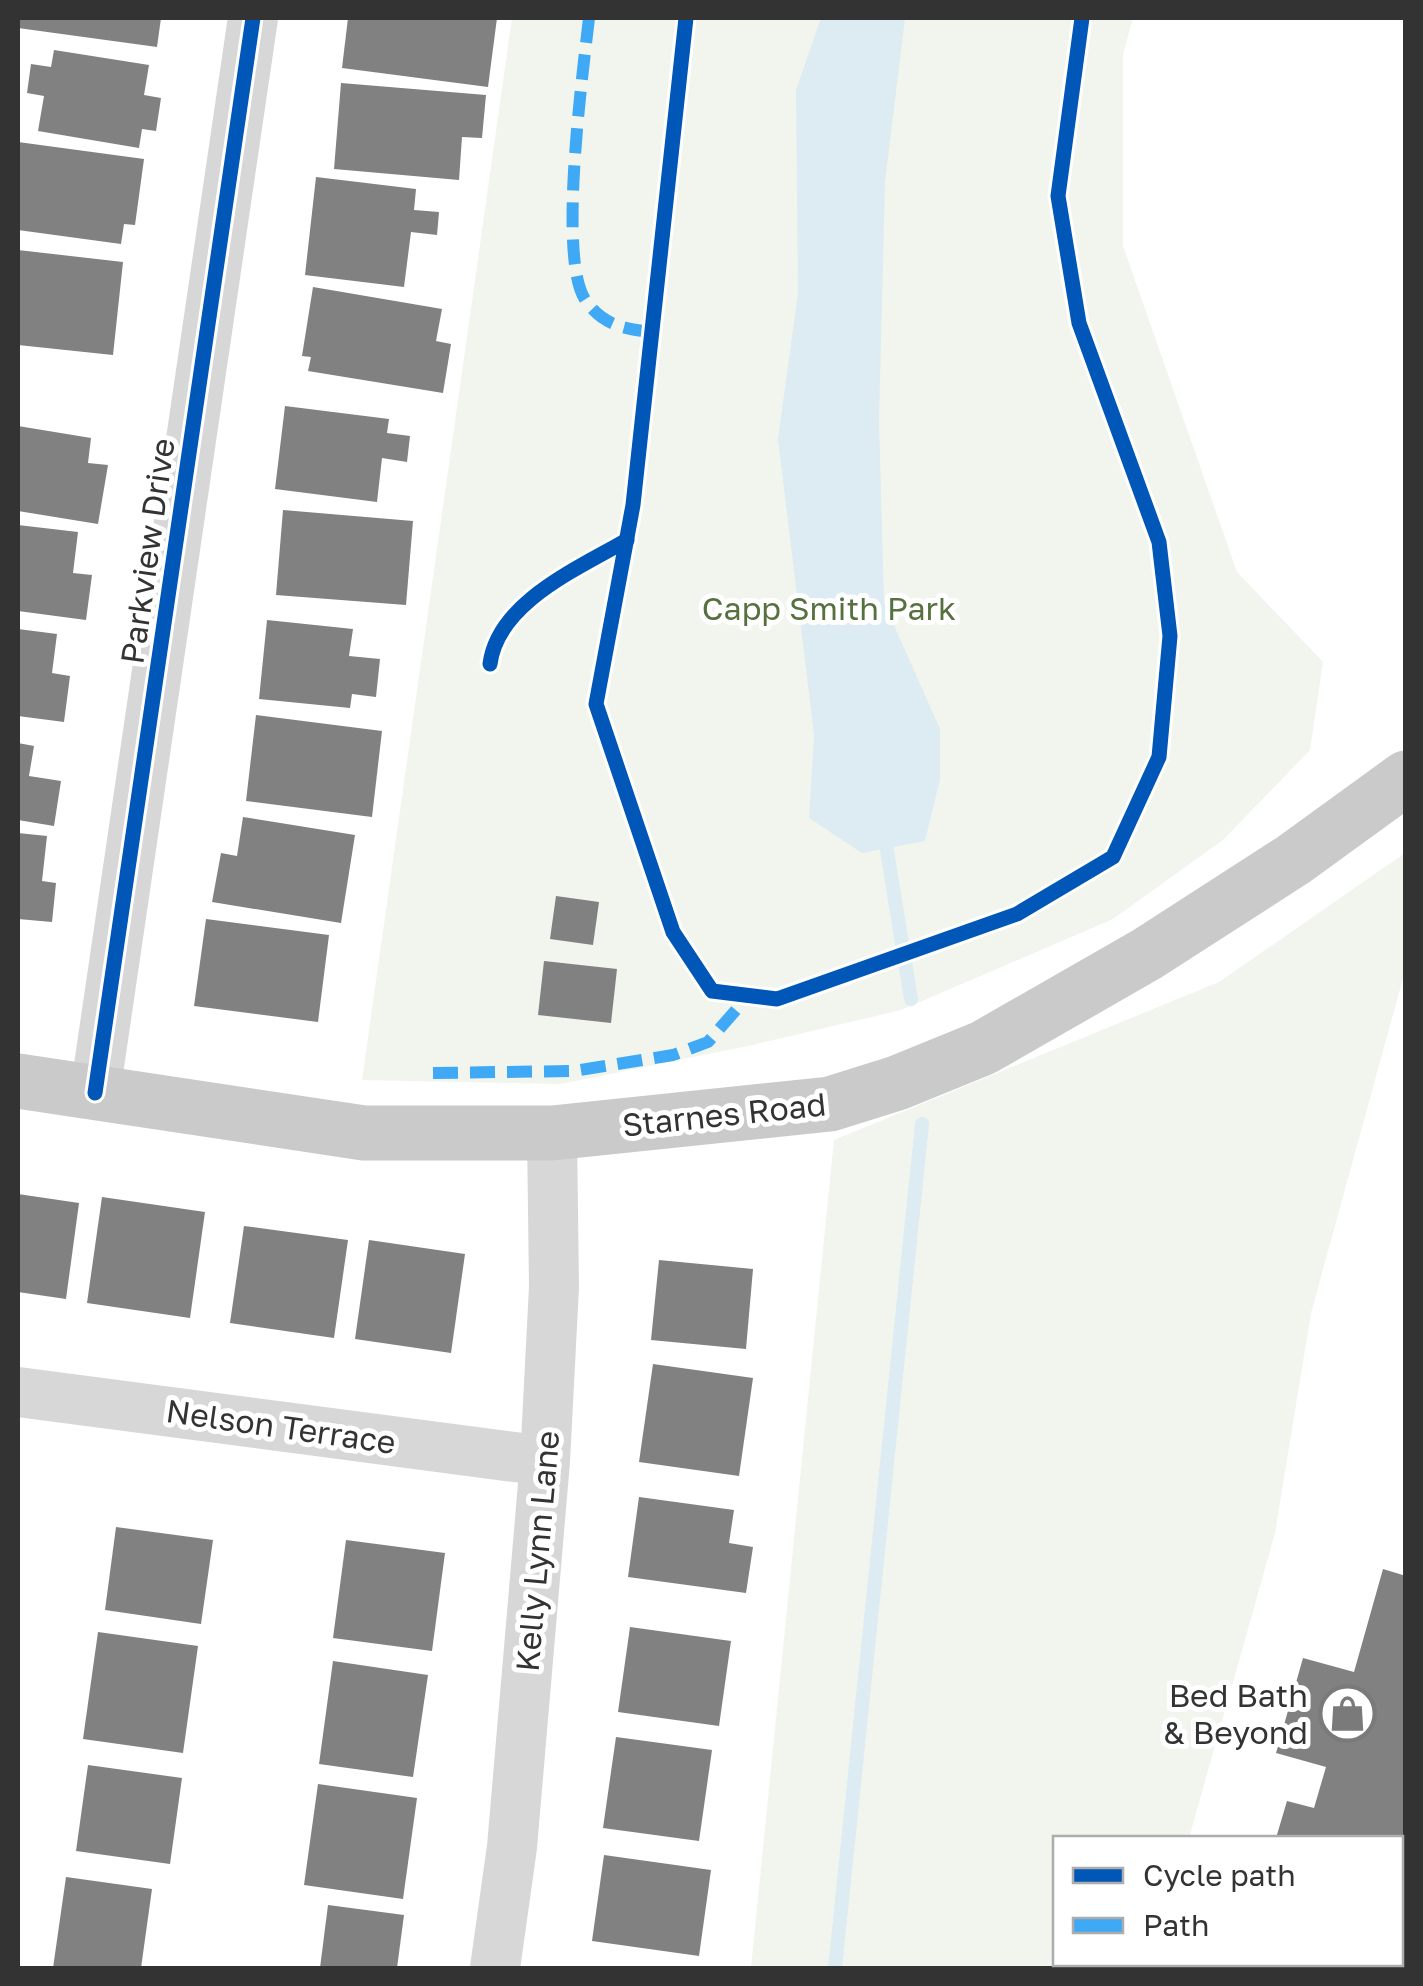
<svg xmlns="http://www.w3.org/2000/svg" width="1423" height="1986" font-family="'Golos Text',sans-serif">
  <rect width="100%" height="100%" fill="#fff"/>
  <g fill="#f1f5ed">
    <path d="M512,18H1133L1123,54V246L1237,572L1323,662L1310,750L1223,840L1113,919L901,1010L757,1044L561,1084L362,1080Z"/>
    <path d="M1405,853V971L1311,1313L1275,1533L1189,1838H1056V1964H1154L1152,1968H751L834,1140L1219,982Z"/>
  </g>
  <path fill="#ddebf3" d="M821,18H905L885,182L879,420L884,603L940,729V779L925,841L862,853L809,818L814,735L778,439L798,293L796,90Z"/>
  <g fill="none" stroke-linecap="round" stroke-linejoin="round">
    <g stroke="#ddebf3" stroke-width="14">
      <path d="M884,832L911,999"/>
      <path d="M835,1968L922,1124"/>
    </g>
  </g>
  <g fill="#818181">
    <path d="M20,18H161L157,47L18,28Z"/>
    <path d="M348,18H497L488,87L342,68Z"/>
    <path d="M54,50L149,65L144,95L161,98L156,131L142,129L139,148L38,131L44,96L27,93L31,64L51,67Z"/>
    <path d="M341,83L486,95L482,138L462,137L459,180L334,169Z"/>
    <path d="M18,142L144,159L135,225L124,224L121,244L18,230Z"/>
    <path d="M316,177L416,189L414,210L439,212L437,235L411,232L404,287L305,275Z"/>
    <path d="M18,250L123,262L113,355L18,345Z"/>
    <path d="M313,287L442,309L436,341L451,344L443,393L308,371L311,357L302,356Z"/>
    <path d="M285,406L389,419L387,433L410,436L407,462L382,458L377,502L275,489Z"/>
    <path d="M18,426L91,438L88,463L108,465L98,524L18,511Z"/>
    <path d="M283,510L413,521L406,605L276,595Z"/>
    <path d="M18,525L78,532L73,573L92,575L86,620L18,611Z"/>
    <path d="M267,620L353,629L349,656L380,659L376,697L352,694L350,708L259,699Z"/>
    <path d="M18,629L57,634L52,673L70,676L64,722L18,716Z"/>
    <path d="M256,715L382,731L372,817L246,801Z"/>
    <path d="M18,743L34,746L29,776L61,781L54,826L18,820Z"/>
    <path d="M243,817L355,835L341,923L212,902L221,853L237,856Z"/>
    <path d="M18,833L47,836L42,881L56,883L52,922L18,919Z"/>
    <path d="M556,896L599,902L593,945L550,939Z"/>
    <path d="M206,919L329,935L318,1022L194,1006Z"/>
    <path d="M544,961L617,969L611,1023L538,1015Z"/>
    <path d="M18,1194L79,1203L66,1299L18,1292Z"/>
    <path d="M102,1197L205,1212L190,1318L87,1303Z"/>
    <path d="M244,1226L348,1240L334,1338L230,1323Z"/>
    <path d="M369,1240L465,1254L451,1353L355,1339Z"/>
    <path d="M659,1260L753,1269L746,1349L651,1340Z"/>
    <path d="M653,1364L753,1378L739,1476L639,1462Z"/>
    <path d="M639,1497L734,1510L729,1543L753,1547L746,1593L628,1577Z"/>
    <path d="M116,1527L213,1540L201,1624L105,1610Z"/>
    <path d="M346,1540L445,1553L432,1651L333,1638Z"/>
    <path d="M1383,1569L1406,1576V1968H1269L1271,1964H1400V1838H1276L1287,1801L1314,1808L1326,1767L1276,1753L1303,1658L1354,1672Z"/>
    <path d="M630,1627L731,1641L719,1726L618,1712Z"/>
    <path d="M98,1632L198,1646L183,1753L83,1739Z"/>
    <path d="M333,1661L428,1675L413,1777L319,1764Z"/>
    <path d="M616,1737L712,1750L699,1841L603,1828Z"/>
    <path d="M88,1765L182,1778L170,1864L76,1851Z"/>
    <path d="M318,1784L417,1798L403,1899L304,1885Z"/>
    <path d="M604,1855L711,1870L699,1956L592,1941Z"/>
    <path d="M66,1877L152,1889L141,1968H53Z"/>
    <path d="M328,1905L404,1915L397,1968H320Z"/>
  </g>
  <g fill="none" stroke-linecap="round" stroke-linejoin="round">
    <g stroke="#d7d7d7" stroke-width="50">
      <path d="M95,1093L253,18"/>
      <path d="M18,1392L545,1461"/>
      <path d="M495,1968L512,1847L545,1461L554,1287L552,1133"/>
    </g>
    <path stroke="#cacaca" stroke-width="55" d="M18,1081L364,1133H552L830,1104L897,1083L983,1048L1147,954L1293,860L1406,778"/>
    <g stroke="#3fa9f5" stroke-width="12" stroke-dasharray="25 12" stroke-linecap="butt">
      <path d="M589,18C583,72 557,261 586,301C603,325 624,329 652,332"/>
      <path d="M433,1073L574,1071L673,1055L708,1042L749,995"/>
    </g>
    <defs>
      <g id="cycleway">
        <path d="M686,18L633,505L596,704L673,932L712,991L777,999L1017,914L1113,857L1159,757L1170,636L1159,542L1079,323L1058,196L1082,18"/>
        <path d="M490,664C498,602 579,568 627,540"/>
        <path d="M95,1093L253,18"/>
      </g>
    </defs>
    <use href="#cycleway" stroke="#fff" stroke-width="21"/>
    <use href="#cycleway" stroke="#0057b8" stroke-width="15"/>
  </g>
  <defs>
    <symbol id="shop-ring" viewBox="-11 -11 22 22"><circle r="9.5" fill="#fff" stroke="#7a7a7a" stroke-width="1.5"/><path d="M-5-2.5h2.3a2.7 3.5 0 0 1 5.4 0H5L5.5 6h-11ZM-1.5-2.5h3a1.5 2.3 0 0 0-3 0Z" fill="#7a7a7a"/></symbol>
  </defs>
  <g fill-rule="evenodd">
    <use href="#shop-ring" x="1316" y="1682" width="63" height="63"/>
  </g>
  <g text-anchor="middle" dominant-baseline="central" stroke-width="10" stroke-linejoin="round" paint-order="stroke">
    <g font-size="32" fill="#333" stroke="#fff">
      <text transform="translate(147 551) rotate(-82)">Parkview Drive</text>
      <text transform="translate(724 1114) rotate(-6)">Starnes Road</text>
      <text transform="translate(281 1426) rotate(8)">Nelson Terrace</text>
      <text transform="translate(537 1551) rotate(-85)">Kelly Lynn Lane</text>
    </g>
    <g font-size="32" fill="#57703f" stroke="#fff">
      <text x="829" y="608">Capp Smith Park</text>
    </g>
    <g font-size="32" fill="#333" stroke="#fff" text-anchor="end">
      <text x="1308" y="1695">Bed Bath<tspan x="1308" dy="37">&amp; Beyond</tspan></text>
    </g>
  </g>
  <rect width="1423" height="1986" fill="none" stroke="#333333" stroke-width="40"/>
  <rect x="1053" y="1836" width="350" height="130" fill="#ffffff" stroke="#adadad" stroke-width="2.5"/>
  <rect x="1073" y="1868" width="50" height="15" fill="#0057b8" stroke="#adadad" stroke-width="2.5"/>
  <text x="1143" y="1886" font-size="30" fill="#333333">Cycle path</text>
  <rect x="1073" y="1918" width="50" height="15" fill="#3fa9f5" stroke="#adadad" stroke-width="2.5"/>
  <text x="1143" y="1936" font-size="30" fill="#333333">Path</text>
</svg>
